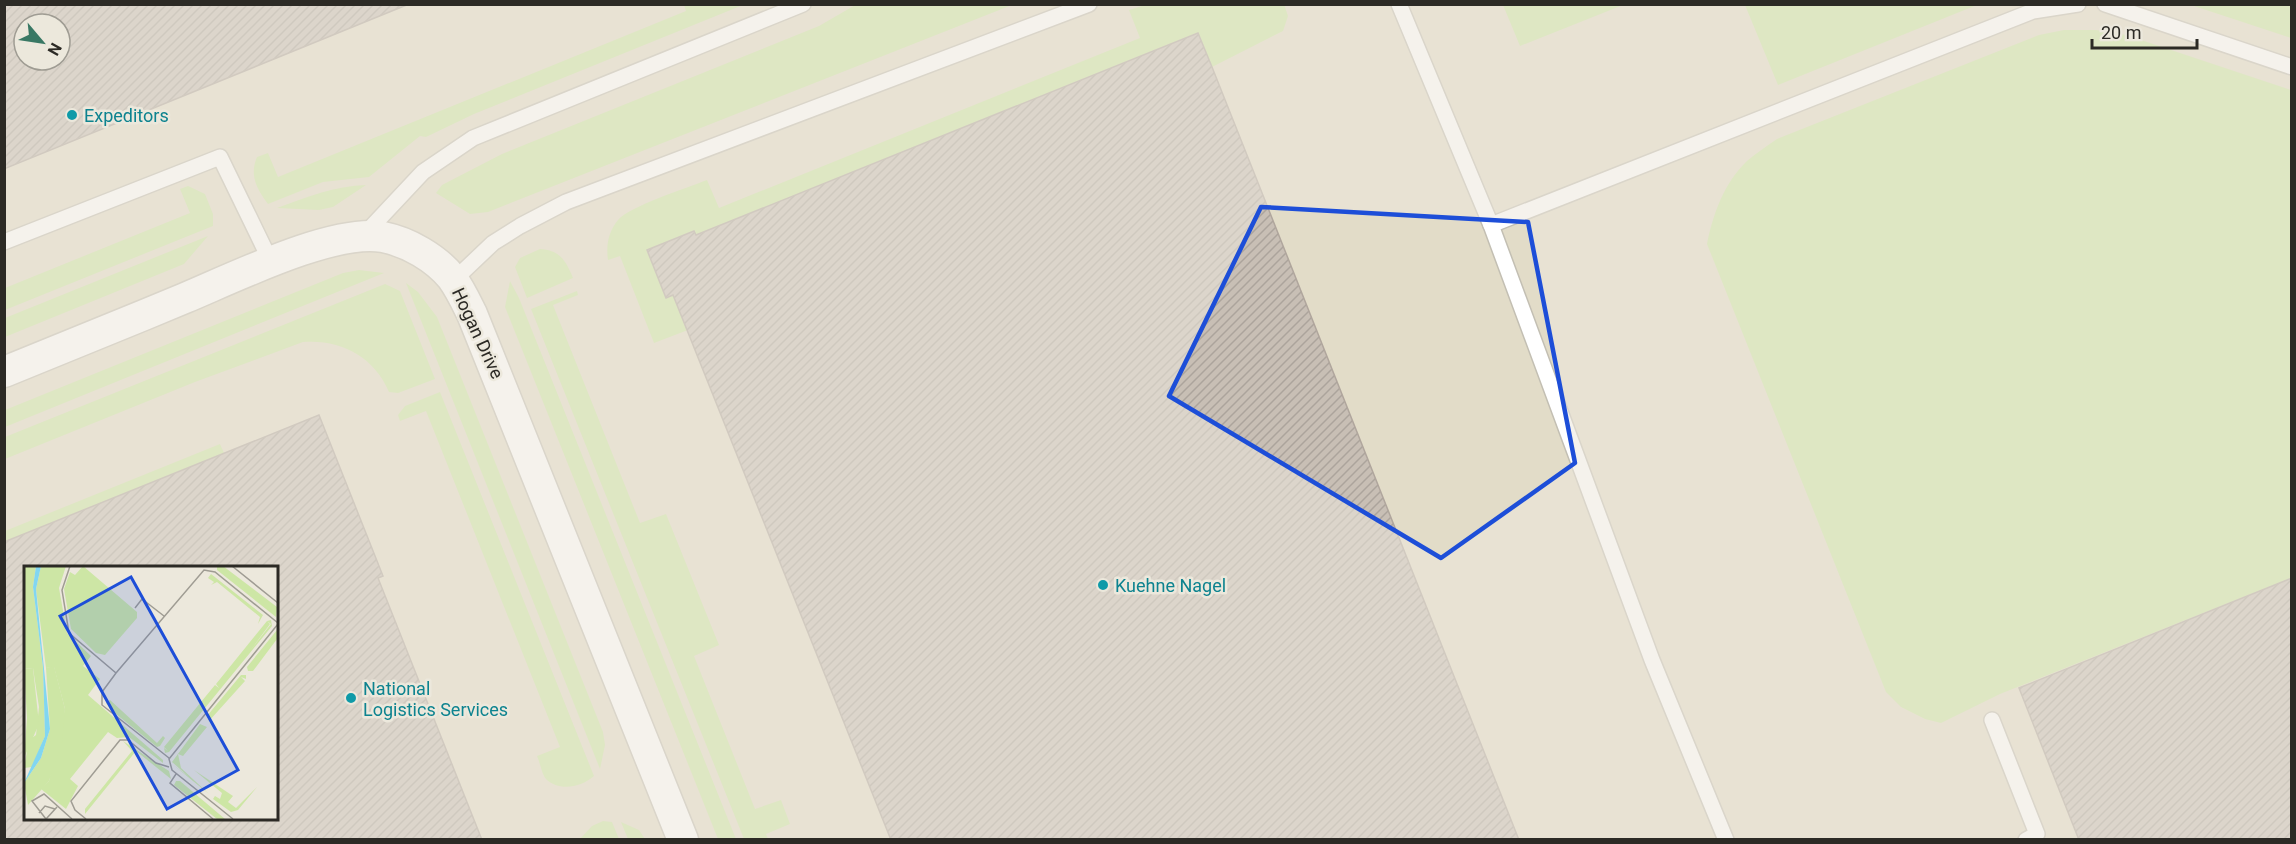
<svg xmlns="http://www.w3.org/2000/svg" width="2296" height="844" font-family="Roboto,sans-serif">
  <defs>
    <pattern id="building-hatch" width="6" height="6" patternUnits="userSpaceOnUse" patternTransform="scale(1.5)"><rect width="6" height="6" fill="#c8bfb5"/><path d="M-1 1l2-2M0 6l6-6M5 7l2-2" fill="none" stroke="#aca49c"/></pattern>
  </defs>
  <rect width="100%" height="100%" fill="#ece8dc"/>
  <path fill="#e2dcc8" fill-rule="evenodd" d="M5,5H2291V839H5ZM24,24H60V60H24ZM26,568H276V818H26Z"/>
  <g fill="#cde6a5">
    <path d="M857,4L1012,5L488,212L470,214L436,193L442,185L502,154L819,26Z"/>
    <path d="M1284,4L1288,16L1283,31L1212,67L1197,33L696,235L694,231L647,250L666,298L673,295L688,330L654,343L620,256L608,260C606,246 608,232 618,220C630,206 687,188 707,180L719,208L1140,38L1129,10L1145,5Z"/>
    <path d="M684,5H743L474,114L426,137L420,136L369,177L323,182L268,204C257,189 249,176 257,157L268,153L278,177L686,11Z"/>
    <path d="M1503,5H1623L1520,46Z"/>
    <path d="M1745,5H1977L1778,85Z"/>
    <path d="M2191,5H2291V38Z"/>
    <path d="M2064,30H2096L2126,35L2291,90V578L2000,694L1941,723L1925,719L1901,707L1886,692L1707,244C1713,214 1724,183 1747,161C1756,153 1767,146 1777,139L2039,35Z"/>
    <path d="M366,185L333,207L319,210L277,208C306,197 335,186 366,185Z"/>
    <path d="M188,186L205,194L213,214V226L5,310V288L190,213L180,189Z"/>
    <path d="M208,236L184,264L5,337V318Z"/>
    <path d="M540,249C560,250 566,261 573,278L527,298L515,267L520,258Z"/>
    <path d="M359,270L384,273L5,427V410L343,273Z"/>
    <path d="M510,281L519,298L736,839H718L505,307Z"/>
    <path d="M406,283L418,292L437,317L603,732L605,745L600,769Z"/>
    <path d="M385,284L400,291L435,379L398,393L389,392C374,356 340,339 303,342L195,382L5,459V437Z"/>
    <path d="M577,291L578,295L553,305L640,523L666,514L719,645L694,656L755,809L781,800L790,824L766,834L768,839H744L531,309Z"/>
    <path d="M440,392L594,776C582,787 559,792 546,779C542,774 540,763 537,756L560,747L426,411L400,421L398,415L405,406Z"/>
    <path d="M220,444L224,453L5,542V531Z"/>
    <path d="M603,821L612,822L619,839H580L592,826Z"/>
    <path d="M621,822L639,830L645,839H628Z"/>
  </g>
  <g fill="url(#building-hatch)" stroke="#b0a69d" stroke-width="1.5" fill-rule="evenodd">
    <path d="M4,4H409L4,169ZM24,24H60V60H24Z"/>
    <path d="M1198,33L1212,67L1519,840H891L673,295L666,298L647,250L694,231L696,235Z"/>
    <path d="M319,415L383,576L378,578L482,840H4V542ZM26,568H276V818H26Z"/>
    <path d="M2292,578V840H2079L2019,688Z"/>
  </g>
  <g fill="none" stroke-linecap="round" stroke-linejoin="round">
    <defs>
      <g id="lane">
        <path d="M1399,4L1491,225L1652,660L1726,840"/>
        <path d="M2105,4L2292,67"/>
        <path d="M1491,225L2033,11L2078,4"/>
        <path d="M363,236L423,172L473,138L803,4"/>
        <path d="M4,242L220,157L271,262"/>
        <path d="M454,280L493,243L520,226L566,202L1089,4"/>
        <path d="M1992,720L2037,834L2026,840"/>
      </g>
      <path id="street" d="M4,372C65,347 125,323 185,298C233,278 334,228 383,237C408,242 436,258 452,278C460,289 466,302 472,314L683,840"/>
    </defs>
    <use href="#lane" stroke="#c3bfb3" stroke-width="18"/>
    <use href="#street" stroke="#c3bfb3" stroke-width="33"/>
    <use href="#lane" stroke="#fff" stroke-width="15"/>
    <use href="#street" stroke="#fff" stroke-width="30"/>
  </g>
  <path d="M0 0H2296V844H0ZM1261,207L1528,222L1575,463L1441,558L1169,396Z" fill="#ece8dc" fill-opacity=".55" fill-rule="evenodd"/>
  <path fill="none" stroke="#1d4ed8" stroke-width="4.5" stroke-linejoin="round" d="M1261,207L1528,222L1575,463L1441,558L1169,396Z"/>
  <g fill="#0f9aa8" stroke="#ece8dc" stroke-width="2">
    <circle cx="72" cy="115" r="6"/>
    <circle cx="1103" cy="585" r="6"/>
    <circle cx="351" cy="698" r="6"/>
  </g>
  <g text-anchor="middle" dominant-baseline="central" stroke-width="5" stroke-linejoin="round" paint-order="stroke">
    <g font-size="18" fill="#0d838f" stroke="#ece8dc" text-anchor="start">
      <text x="84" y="115">Expeditors</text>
      <text x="1115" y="585">Kuehne Nagel</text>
      <text x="363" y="688">National<tspan x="363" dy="21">Logistics Services</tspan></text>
    </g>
    <g font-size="18" fill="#2c2a25" stroke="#ece8dc">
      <text transform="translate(478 333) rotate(65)">Hogan Drive</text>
    </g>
  </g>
  <g transform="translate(24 566)">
    <rect width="254" height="254" fill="#ece8dc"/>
    <path d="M0,0H12L9,21L19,101L21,170L8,201L0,202L5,174L12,169L15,141L9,102L0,103ZM17,0H42L35,22L43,67L67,90L59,100L76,113L64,129L139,194V197L105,171L93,172L84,166L46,213L54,220L42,243L17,223L25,215L41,143L30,101L22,102L12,23ZM59,0L113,46V52L81,89L72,87L47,63L40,23L46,6L51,9ZM199,0L253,41L252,51L193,4V0ZM187,8L239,49L234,58L236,51L193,16L187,19L190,16L184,12ZM247,54L248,60L145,186L141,187L140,182L144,185L140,181L191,119L195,122L192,118L243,55L246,58L226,85L247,58L243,55ZM253,64V73L229,105H224L223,101ZM217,109H222V113L217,111L221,115L185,155L183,150ZM86,134L133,177L139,170L141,172L136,180L133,181L87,144L82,137ZM176,158L183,161L159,190L154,188L157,202L185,228L148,198L165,211L148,196ZM99,175L145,205L147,213L112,185L61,248V243L108,185ZM170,204L209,230L204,236L212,242L233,221L214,244L207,246L189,233L191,230L196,233L198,227ZM152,215H156L201,253H193L150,219Z" fill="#cde6a5"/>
    <path d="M30,100L41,143L38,176L25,215L4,239L0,217L17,192L26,163L22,102ZM9,102L15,158L0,192L3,152L0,103Z" fill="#cde6a5"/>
    <path d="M12,0H17L12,23L26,163L17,192L0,217L21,170L19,101L9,21Z" fill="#81d6f1"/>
    <path fill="none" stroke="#9f9c93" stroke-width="1.5" d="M46,0L38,24L45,67L92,107M208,0L254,37M111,42L118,33L140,50M145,192L78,139V126L92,107L180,4L191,6L254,57M152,208L146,217L189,253M33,241L22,253L8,235L20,228L48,253M15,247L21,240L31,243M62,253L51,244L47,235L96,174H104L132,197L145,201M209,253L148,204L145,193L254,58"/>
    <path fill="#1d4ed8" fill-opacity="0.15" stroke="#1d4ed8" stroke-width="3" d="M107,11L214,204L143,243L36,50Z"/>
    <rect width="254" height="254" fill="none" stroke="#2c2a25" stroke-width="3"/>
  </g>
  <rect width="2296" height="844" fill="none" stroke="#2c2a25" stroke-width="12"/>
  <g transform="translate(42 42) rotate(119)"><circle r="28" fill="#ece8dc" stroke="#9f9c93" stroke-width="1.5"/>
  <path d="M0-4.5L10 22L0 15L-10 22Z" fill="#397864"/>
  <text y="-9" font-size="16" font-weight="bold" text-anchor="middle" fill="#2c2a25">N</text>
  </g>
  <path d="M2092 39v9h105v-9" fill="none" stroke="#2c2a25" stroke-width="3"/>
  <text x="2101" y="39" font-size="18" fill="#2c2a25" stroke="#ece8dc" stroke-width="4.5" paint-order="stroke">20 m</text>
</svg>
